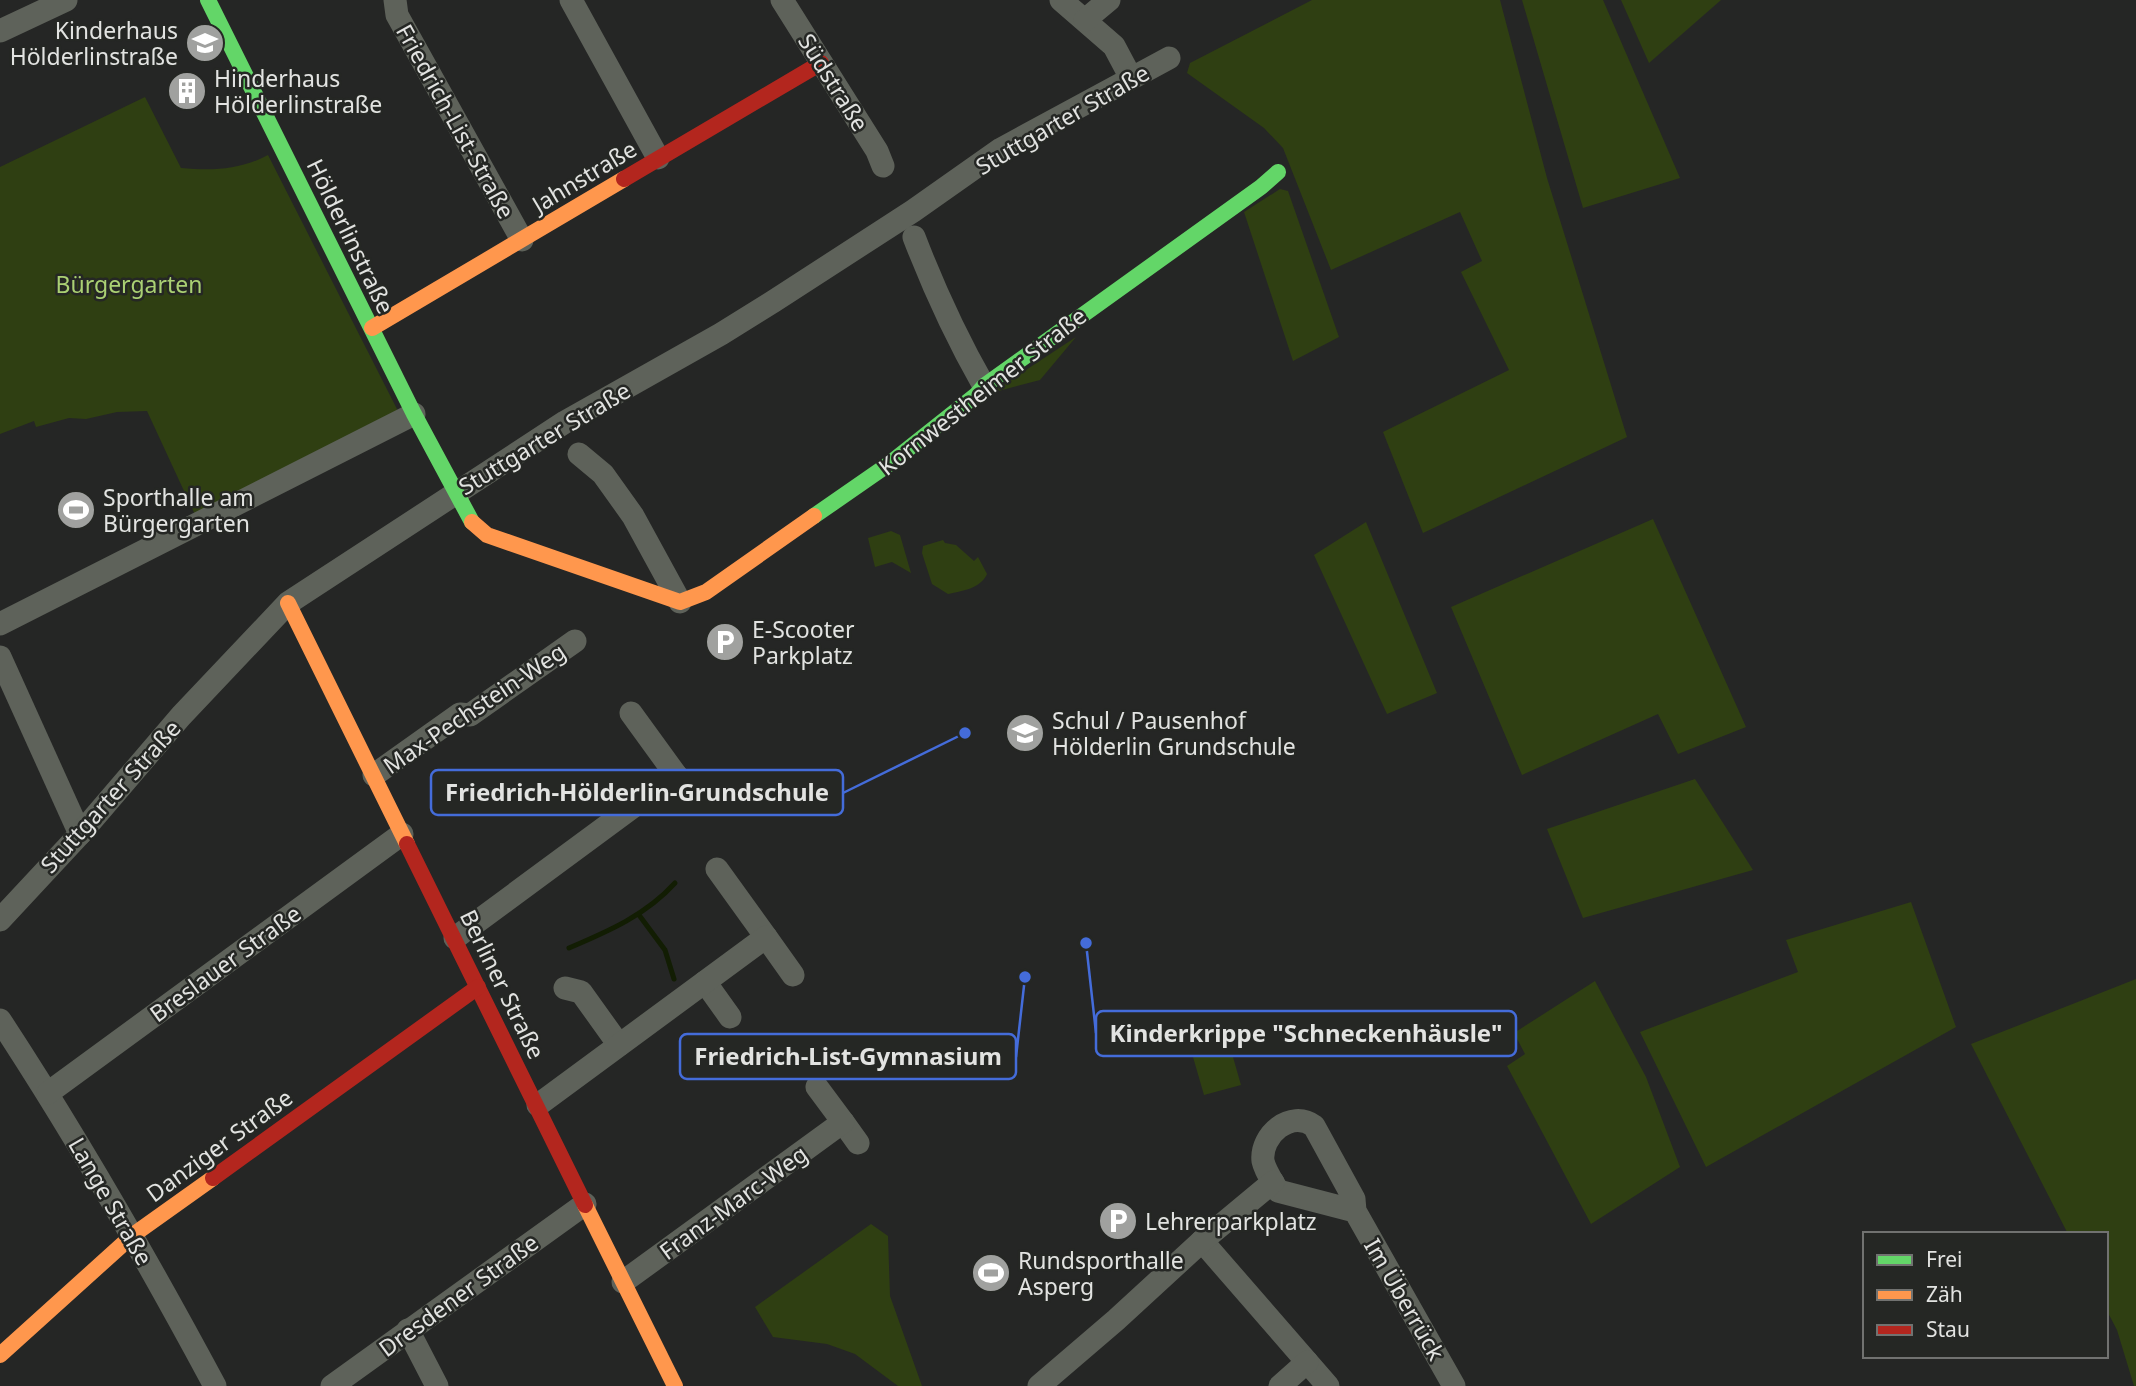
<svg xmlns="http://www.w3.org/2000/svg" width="2136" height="1386" font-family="'Noto Sans',sans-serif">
  <rect width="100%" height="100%" fill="#252625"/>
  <g fill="#2f3f12">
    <path d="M1312,0H1500L1547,178L1627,437L1423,533L1383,432L1509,370L1461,272L1482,261L1460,212L1331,270L1283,148L1264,128L1187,73L1190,63Z"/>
    <path d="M1522,0H1603L1680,178L1583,208Z"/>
    <path d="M1621,0H1721L1649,63Z"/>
    <path d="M145,97L181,168C213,171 240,170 268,155L399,413L197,519L147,411L117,412L86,419L69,418L36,427L34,421L0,434V167Z"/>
    <path d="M1280,189L1288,191L1339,337L1293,361L1244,212Z"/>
    <path d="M1076,337L1040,380L991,393Z"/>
    <path d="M1653,519L1746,727L1678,754L1658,714L1522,775L1451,607Z"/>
    <path d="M1366,522L1437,693L1387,714L1314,555Z"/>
    <path d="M891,531L900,535L911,573L892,562L875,567L868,538Z"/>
    <path d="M943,540L945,543L956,545L974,561L978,557L987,574C981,588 963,591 948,594L932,584L922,553L923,546Z"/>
    <path d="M1695,779L1753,870L1583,918L1547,829Z"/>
    <path d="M1911,902L1956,1027L1706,1167L1640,1032L1798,972L1786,940Z"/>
    <path d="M2136,979V1386H2134L2117,1330L2106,1309V1234H2068L1971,1044Z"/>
    <path d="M1595,981L1646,1077L1680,1167L1591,1224L1507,1066L1525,1054L1514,1033Z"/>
    <path d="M1221,1015L1241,1085L1204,1095L1184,1026Z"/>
    <path d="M871,1224L888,1236L890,1296L922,1386H898L855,1354L827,1344L773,1337L755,1307Z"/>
  </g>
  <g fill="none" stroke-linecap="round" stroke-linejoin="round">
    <g stroke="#121d03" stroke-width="5">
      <path d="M639,915L665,950L674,979"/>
      <path d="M569,948C609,931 646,915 675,883"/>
    </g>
    <g stroke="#5e625a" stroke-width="23">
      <path d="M395,0L397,15L522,240"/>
      <path d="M571,0L658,158"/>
      <path d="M782,0L877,151L883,166"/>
      <path d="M1061,0L1114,46L1131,78"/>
      <path d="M1085,20L1109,0"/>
      <path d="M0,31L66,0"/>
      <path d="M914,237C934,289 956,337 984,386"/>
      <path d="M579,454L603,474L633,516L680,602"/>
      <path d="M0,624L414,414"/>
      <path d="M0,657L80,834"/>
      <path d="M374,775L460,714L470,715L575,641"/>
      <path d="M676,775L691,796"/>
      <path d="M717,869L766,937"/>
      <path d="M0,920L80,834L181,716L288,603L565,422L721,334L774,301L913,211L1001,149L1169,58"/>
      <path d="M455,938L676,775L631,713"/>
      <path d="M705,982L730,1017"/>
      <path d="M565,988L581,992L619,1045"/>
      <path d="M0,1020C78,1139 148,1261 215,1386"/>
      <path d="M48,1093L402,834"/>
      <path d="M538,1105L766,937L793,975"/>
      <path d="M843,1122L858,1143"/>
      <path d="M1355,1211L1278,1191C1273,1182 1265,1171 1263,1161C1260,1135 1291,1109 1314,1126L1354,1199L1355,1211L1454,1386"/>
      <path d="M1202,1241L1328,1386"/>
      <path d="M623,1282L843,1122L817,1087"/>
      <path d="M408,1330L437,1386"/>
      <path d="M332,1386L585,1204"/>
      <path d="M1039,1386L1116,1320L1202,1241L1273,1182"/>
      <path d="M1280,1386L1307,1362"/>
    </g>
    <g stroke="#63d668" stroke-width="16">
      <path d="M208,0L414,414L472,522"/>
      <path d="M814,516L889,464L976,395L984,386L1261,187L1278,172"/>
    </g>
    <g stroke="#ff974d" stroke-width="16">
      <path d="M372,328L624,179"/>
      <path d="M472,522L487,535L680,602L706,592L814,516"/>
      <path d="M288,603L407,844"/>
      <path d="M585,1205L675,1386"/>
      <path d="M0,1355L133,1235L213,1178"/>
    </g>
    <g stroke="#b3261e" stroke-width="16">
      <path d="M624,179L821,63"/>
      <path d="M407,844L585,1205"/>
      <path d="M213,1178L478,987"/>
    </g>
  </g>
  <defs>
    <symbol id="school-disc" viewBox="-11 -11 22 22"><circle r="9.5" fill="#a0a19f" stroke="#252724"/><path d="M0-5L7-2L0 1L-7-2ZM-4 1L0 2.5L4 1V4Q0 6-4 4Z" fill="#fff"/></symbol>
    <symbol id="building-disc" viewBox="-11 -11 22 22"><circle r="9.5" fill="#a0a19f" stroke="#252724"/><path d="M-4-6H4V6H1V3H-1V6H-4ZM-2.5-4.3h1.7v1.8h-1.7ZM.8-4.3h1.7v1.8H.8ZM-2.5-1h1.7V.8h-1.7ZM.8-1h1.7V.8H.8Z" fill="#fff"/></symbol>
    <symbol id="stadium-disc" viewBox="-11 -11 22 22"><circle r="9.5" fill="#a0a19f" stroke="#252724"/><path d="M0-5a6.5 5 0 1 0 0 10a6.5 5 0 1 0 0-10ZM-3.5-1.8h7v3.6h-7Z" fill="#fff"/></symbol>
    <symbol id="parking-disc" viewBox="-11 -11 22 22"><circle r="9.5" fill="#a0a19f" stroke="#252724"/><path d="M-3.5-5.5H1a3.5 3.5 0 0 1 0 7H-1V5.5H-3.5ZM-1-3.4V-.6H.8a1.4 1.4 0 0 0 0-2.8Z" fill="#fff"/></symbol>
  </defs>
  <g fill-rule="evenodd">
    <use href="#school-disc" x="183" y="21" width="44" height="44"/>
    <use href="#building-disc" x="165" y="69" width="44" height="44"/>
    <use href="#stadium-disc" x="54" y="488" width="44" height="44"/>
    <use href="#parking-disc" x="703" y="620" width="44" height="44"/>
    <use href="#school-disc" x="1003" y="711" width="44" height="44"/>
    <use href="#parking-disc" x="1096" y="1199" width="44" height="44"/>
    <use href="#stadium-disc" x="969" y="1251" width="44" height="44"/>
  </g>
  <g text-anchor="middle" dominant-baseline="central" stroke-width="5" stroke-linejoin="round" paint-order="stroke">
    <g font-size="23" fill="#e2e3e1" stroke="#252724" text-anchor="start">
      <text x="178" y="30" text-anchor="end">Kinderhaus<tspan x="178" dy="26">Hölderlinstraße</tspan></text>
      <text x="214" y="78">Hinderhaus<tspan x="214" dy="26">Hölderlinstraße</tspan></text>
      <text x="103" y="497">Sporthalle am<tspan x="103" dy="26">Bürgergarten</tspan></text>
      <text x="752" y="629">E-Scooter<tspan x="752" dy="26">Parkplatz</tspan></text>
      <text x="1052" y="720">Schul / Pausenhof<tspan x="1052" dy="26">Hölderlin Grundschule</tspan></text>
      <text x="1145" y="1221">Lehrerparkplatz</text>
      <text x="1018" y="1260">Rundsporthalle<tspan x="1018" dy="26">Asperg</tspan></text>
    </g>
    <g font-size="23" fill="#e2e3e1" stroke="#252724">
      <text transform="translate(834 82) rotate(58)">Südstraße</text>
      <text transform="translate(1062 119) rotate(-30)">Stuttgarter Straße</text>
      <text transform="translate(456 121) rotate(61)">Friedrich-List-Straße</text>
      <text transform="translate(584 176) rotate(-31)">Jahnstraße</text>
      <text transform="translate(351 236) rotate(64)">Hölderlinstraße</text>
      <text transform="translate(982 391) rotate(-38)">Kornwestheimer Straße</text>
      <text transform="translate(544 438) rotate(-31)">Stuttgarter Straße</text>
      <text transform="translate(474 708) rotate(-34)">Max-Pechstein-Weg</text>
      <text transform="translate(110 796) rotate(-48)">Stuttgarter Straße</text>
      <text transform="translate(225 963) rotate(-36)">Breslauer Straße</text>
      <text transform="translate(503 984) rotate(64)">Berliner Straße</text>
      <text transform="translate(219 1145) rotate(-36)">Danziger Straße</text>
      <text transform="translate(111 1201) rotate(60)">Lange Straße</text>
      <text transform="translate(733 1202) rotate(-36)">Franz-Marc-Weg</text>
      <text transform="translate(458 1295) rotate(-36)">Dresdener Straße</text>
      <text transform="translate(1405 1299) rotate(60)">Im Überrück</text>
    </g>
    <g font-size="23" fill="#aad073" stroke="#252724">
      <text x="129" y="284">Bürgergarten</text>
    </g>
  </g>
  <path fill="none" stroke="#446cda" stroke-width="2.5" d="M965 733L843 793M1086 943L1096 1033M1025 977L1016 1057"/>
  <g fill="#446cda" stroke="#252724" stroke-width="2.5">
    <circle cx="965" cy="733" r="7"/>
    <circle cx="1086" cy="943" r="7"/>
    <circle cx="1025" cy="977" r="7"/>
  </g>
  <g fill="#252724" stroke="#446cda" stroke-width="2.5">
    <rect x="431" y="770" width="412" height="45" rx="7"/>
    <rect x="1096" y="1011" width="420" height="45" rx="7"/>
    <rect x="680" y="1034" width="336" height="45" rx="7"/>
  </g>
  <g font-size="24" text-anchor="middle" font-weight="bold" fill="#e2e3e1">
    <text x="637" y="801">Friedrich-Hölderlin-Grundschule</text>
    <text x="1306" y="1042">Kinderkrippe "Schneckenhäusle"</text>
    <text x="848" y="1065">Friedrich-List-Gymnasium</text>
  </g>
  <rect x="1863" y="1232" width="245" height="126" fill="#252724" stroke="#717270" stroke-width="2"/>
  <rect x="1877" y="1255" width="35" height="10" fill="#63d668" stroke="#717270" stroke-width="2"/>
  <text x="1926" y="1267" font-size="21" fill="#e2e3e1">Frei</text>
  <rect x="1877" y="1290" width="35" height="10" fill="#ff974d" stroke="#717270" stroke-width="2"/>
  <text x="1926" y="1302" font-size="21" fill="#e2e3e1">Zäh</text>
  <rect x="1877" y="1325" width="35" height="10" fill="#b3261e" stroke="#717270" stroke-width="2"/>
  <text x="1926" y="1337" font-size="21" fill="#e2e3e1">Stau</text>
</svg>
